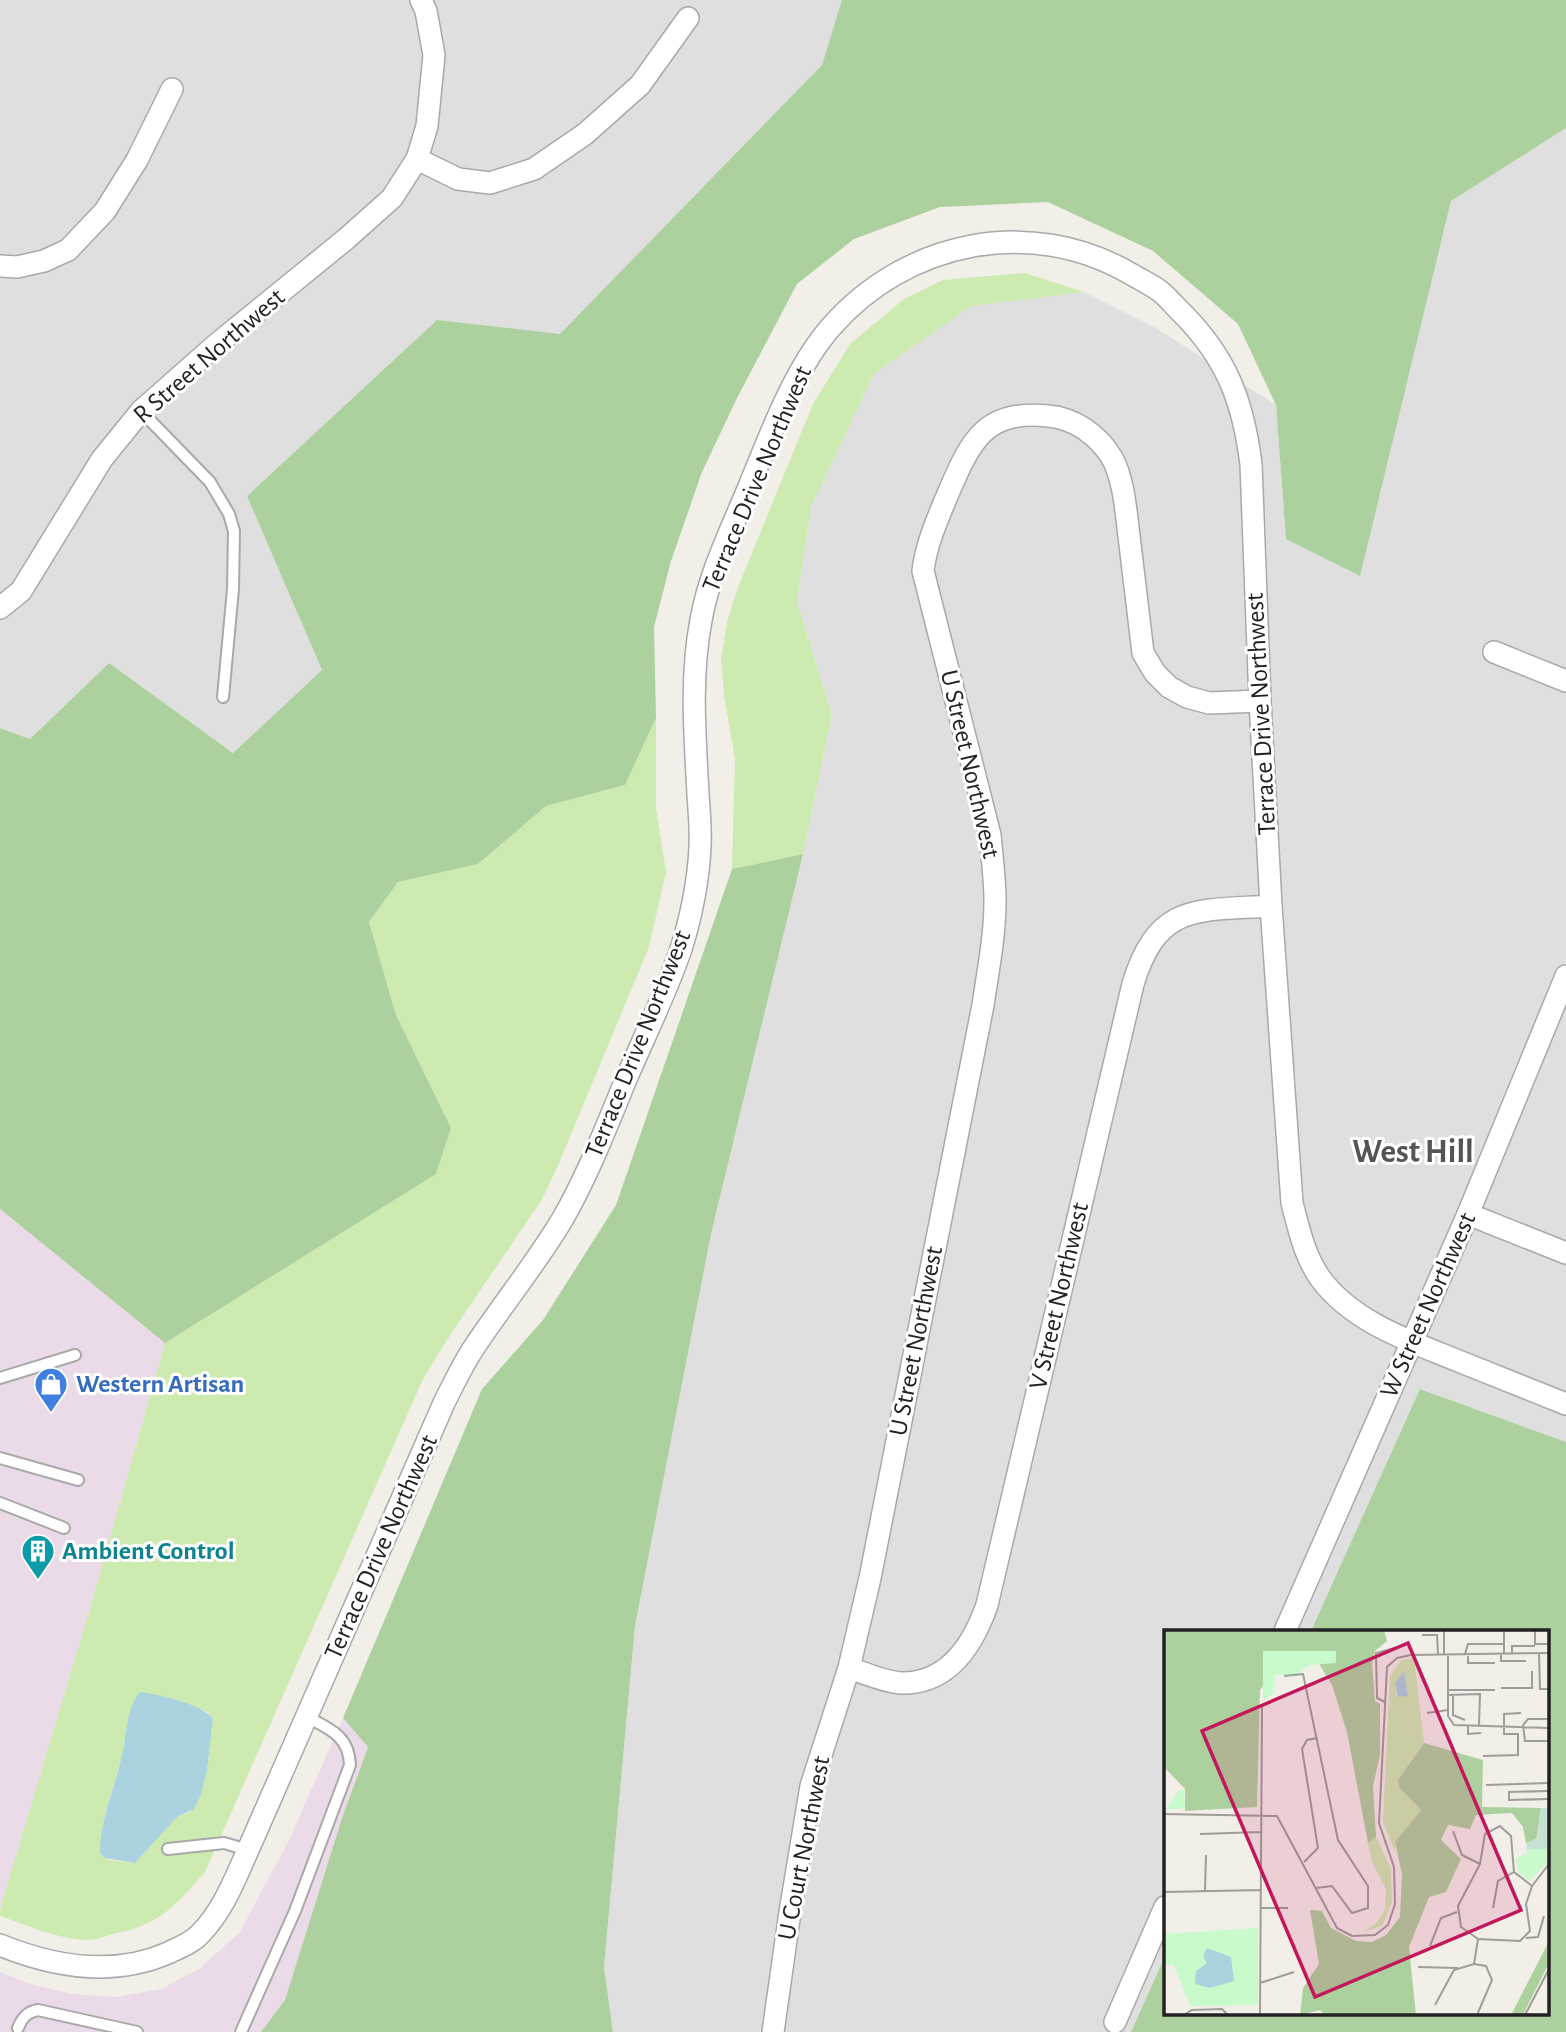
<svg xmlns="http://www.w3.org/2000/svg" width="1566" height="2032" font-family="'Alegreya Sans',sans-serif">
  <rect width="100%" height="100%" fill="#f2efe9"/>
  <g fill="#e0dfdf">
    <path d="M0,0H843L822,65L560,335L437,320L247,496L322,670L233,753L109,663L30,739L0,728Z"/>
    <path d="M1566,128V1442L1421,1389L1311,1631H1165V1956L1131,2032H613L604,1967L635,1626L711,1234L803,854L832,715L797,602L811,507L874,374L971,305L1084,292L1156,328L1276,405L1286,538L1359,576L1451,201Z"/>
  </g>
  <g fill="#ebdbe8">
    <path d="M0,1209L165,1343L91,1605L0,1909Z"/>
    <path d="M343,1718L368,1746L343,1815L285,2000L261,2032H0V1972L30,1984L72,1994L116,1997L161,1989L199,1969L240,1932L290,1838Z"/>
  </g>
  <g fill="#cdebb0" fill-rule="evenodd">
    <path d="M1025,273L1084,292L971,306L874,374L811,507L797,602L832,715L803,854L732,869L735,759L724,696L721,659L727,622L738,587L813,404L850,344L904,299L943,280Z"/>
    <path d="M656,718V808L666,872L649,947L557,1168L541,1201L452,1332L423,1379L205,1872C173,1909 159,1925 109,1935C103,1937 95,1940 88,1940C61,1940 25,1925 0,1916V1909L91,1605L165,1343L436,1174L451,1128L396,1015L369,922L398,882L478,864L546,806L625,785ZM170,1699L208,1712L213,1719L207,1771L190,1812L177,1817L135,1863L110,1860L105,1858L100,1853C100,1821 113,1789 121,1759C125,1745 126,1730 130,1715Z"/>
  </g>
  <g fill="#add19e">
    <path d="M842,0H1566V128L1451,201L1360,576L1286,539L1276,405L1238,324L1153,251L1048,202L940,207L854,239L797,284L737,398L702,472L671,561L654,627L656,718L625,785L546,806L478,864L398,882L369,922L396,1015L451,1128L436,1174L165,1343L0,1209V728L30,739L109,663L233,753L322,670L247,496L437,320L560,334L822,65Z"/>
    <path d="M803,854L711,1234L635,1626L604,1967L613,2032H261L285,2000L343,1815L368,1747L343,1718L482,1389L543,1320L616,1205L732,869Z"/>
    <path d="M1420,1389L1566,1442V2032H1131L1165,1956V2013H1547V1631H1311Z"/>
  </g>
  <path fill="#aad3df" d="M140,1692C156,1694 205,1705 213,1719L207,1771L201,1794L194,1809L177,1817L135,1863L105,1858L100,1853C100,1819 115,1787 122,1755C127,1735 126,1708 140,1692Z"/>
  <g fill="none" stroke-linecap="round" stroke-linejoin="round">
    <defs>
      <g id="service">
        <path d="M141,411L210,482L229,514L234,531L233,589L223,697"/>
        <path d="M0,1378L75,1355"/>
        <path d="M0,1458L78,1480"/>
        <path d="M0,1503L64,1528"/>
        <path d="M168,1849L224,1843L248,1850"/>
        <path d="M18,2028C22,2018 27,2012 38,2010L137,2032"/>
        <path d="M241,2032L295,1911L350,1765C349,1736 330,1729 307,1717"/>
      </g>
      <g id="minor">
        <path d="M417,159L458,179L490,183L534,169L585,134L640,85L688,18"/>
        <path d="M0,266L17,267L44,261L68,250L105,211L137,160L172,89"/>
        <path d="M0,608L21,591L102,459L141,411L217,344L346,239L392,198L417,159L427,126L434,55L426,11L421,0"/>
        <path d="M1494,652L1566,681"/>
        <path d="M1468,1214L1566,1253"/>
        <path d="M1285,1631L1468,1214L1566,976"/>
        <path d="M849,1668C865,1673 884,1682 901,1683C948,1684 973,1645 987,1605L1133,984C1158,902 1197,911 1271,906"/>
        <path d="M0,1945C54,1967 113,1977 168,1953C178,1948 192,1943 200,1934C223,1911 235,1879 248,1850L444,1403C453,1385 462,1366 473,1349C502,1305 535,1265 562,1220C588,1175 607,1125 627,1077C645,1035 666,993 681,949C691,918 699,878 700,846C701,829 699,811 698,794C695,736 690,678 701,620C709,575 730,532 748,489C769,438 794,369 831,327C906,241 1031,215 1131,274C1141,280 1152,285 1161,292C1167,297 1173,304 1179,310C1226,356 1243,400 1251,464L1260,701L1271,906L1292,1203C1299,1229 1304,1255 1320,1278C1353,1323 1412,1342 1461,1362C1496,1376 1531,1390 1566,1404"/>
        <path d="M1115,2022L1165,1907"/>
        <path d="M773,2032L790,1912L811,1786L849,1668L870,1578L983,1005C988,971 995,936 995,901C995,879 992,857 990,835L923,571C926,545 937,520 947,496C970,443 983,409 1048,416C1075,418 1099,436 1112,458C1124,479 1126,513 1129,536C1134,575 1138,614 1143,653L1155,673L1169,687L1187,697L1209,703L1260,701"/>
      </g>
    </defs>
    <use href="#service" stroke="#a9a9a9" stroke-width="14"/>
    <use href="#minor" stroke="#a9a9a9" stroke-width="24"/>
    <use href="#service" stroke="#fff" stroke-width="10"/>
    <use href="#minor" stroke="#fff" stroke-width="21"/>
  </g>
  <defs>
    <symbol id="shop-pin" viewBox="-11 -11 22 30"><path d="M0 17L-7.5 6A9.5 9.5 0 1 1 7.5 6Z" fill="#3f7fe0" stroke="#fff"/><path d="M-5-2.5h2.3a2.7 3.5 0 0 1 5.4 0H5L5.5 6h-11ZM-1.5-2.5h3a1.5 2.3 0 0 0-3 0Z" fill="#fff"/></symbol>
    <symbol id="building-pin" viewBox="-11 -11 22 30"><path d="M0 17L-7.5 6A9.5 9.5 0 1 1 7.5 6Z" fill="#0f9aa8" stroke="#fff"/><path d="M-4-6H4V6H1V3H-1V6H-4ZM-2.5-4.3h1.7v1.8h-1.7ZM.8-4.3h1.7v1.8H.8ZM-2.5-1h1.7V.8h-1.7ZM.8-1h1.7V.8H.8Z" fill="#fff"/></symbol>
  </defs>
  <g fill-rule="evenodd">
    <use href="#shop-pin" x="32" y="1365" width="38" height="52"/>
    <use href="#building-pin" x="19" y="1532" width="38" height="52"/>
  </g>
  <g text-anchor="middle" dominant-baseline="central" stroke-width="6" stroke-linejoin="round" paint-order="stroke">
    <g font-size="26" fill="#222" stroke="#fff">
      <text transform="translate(209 356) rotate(-41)">R Street Northwest</text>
      <text transform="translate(757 479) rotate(-67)">Terrace Drive Northwest</text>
      <text transform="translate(1261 714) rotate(-93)">Terrace Drive Northwest</text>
      <text transform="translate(970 764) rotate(77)">U Street Northwest</text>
      <text transform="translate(638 1044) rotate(-68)">Terrace Drive Northwest</text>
      <text transform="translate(1059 1296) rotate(-77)">V Street Northwest</text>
      <text transform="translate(1428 1305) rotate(-66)">W Street Northwest</text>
      <text transform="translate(916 1341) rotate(-79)">U Street Northwest</text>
      <text transform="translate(381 1547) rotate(-66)">Terrace Drive Northwest</text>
      <text transform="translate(804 1848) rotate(-79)">U Court Northwest</text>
    </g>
    <g font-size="26" font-weight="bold" fill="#366cbe" stroke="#fff" text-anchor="start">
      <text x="76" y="1384">Western Artisan</text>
    </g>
    <g font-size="26" font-weight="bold" fill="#0d838f" stroke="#fff" text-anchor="start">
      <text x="62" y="1551">Ambient Control</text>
    </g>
    <g font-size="33" font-weight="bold" fill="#555" stroke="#fff">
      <text x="1413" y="1152">West Hill</text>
    </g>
  </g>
  <g transform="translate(1164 1630)">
    <rect width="385" height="385" fill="#f2efe9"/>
    <path d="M250,28L260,113L234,150L235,157L257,180L231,212V222L219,192L226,46L237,30ZM240,42L244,66H233L231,53ZM212,207L227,239L228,272L218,296L198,302L212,294L221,280L222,259L208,232L204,213Z" fill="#cdebb0" fill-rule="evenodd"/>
    <path d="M0,0H220L223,11L211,21L208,33L211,71L216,74V125L209,156L212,207L204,213L183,102L168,55L152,29L119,31L96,60L93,177L21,181V159L0,137ZM260,113L319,130L318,177L377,178L372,212L362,213L359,197L348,183L312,185L306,199L284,195L277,210L297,229L282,262L265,267L245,317L252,385H161L156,380L136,385L139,358L155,334L146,280L158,281L167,298L192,311L208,312L222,305L236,287L238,244L231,212L257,180L235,157L234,150ZM385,311V333L359,385H347Z" fill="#add19e"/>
    <path d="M377,178H385V229L364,224L362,213L373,208Z" fill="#c6e0d4"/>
    <path d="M99,21H172V33L145,35L133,45H111L110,63L99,71ZM15,160H20L21,178L1,180ZM385,202V230L366,251L354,242L352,227L364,224L363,219H382ZM94,298V375L26,376L10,335H0V304Z" fill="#c8facc"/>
    <path d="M240,42L244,66L234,67L231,53ZM43,318L67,327L70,351L46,358L31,354L32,341L43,333L39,326Z" fill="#aad3df"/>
    <path fill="none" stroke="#9f9d99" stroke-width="2" d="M280,0V24M371,0V14H385M258,5H273L274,24M337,23V31H362M340,23V0M348,23V16H371M375,23L376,59H385M284,24V86L290,95L385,98M301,24L304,14H340M304,24V33H331M120,46L139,44L174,210L204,256V278L188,283L168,256L152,258M337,58H368V41M284,60H331M289,64V85L301,90M284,65L316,64L315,96M221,72L213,68L212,23L242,15M263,83L284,80M359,95L361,111H385M359,95L364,89H385M304,96V104L317,103M319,126L354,125V104H340V84L357,83M322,155L385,153M385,161L345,162V170L385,169M0,184L113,186L173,298L188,306L211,305L224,295L231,274L230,237L215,193L223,37L233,28L247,25L385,23M289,201L298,225L316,234M36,204L97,202M140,232L154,218L138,119L143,110L153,108M368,256L385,234M41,261L42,225M0,262L97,260M97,278H124M329,278L334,251L350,242M362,308L374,307L380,286M266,316L277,288L293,282M310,334L314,309L297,297L294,276L316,234L321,204L336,196L347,206L350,242L368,256L362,274L366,301L356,311L314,309M254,337L294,338M96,353L130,342M271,375L290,340L310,334L322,336L328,350L313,385M20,385L28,380L58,379L64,385M96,385L98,77M361,385L385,339"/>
    <path fill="#c2185b" fill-opacity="0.15" stroke="#c2185b" stroke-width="3.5" d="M244,13L357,280L151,367L38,101Z"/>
    <rect width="385" height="385" fill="none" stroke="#222" stroke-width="3.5"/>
  </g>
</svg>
